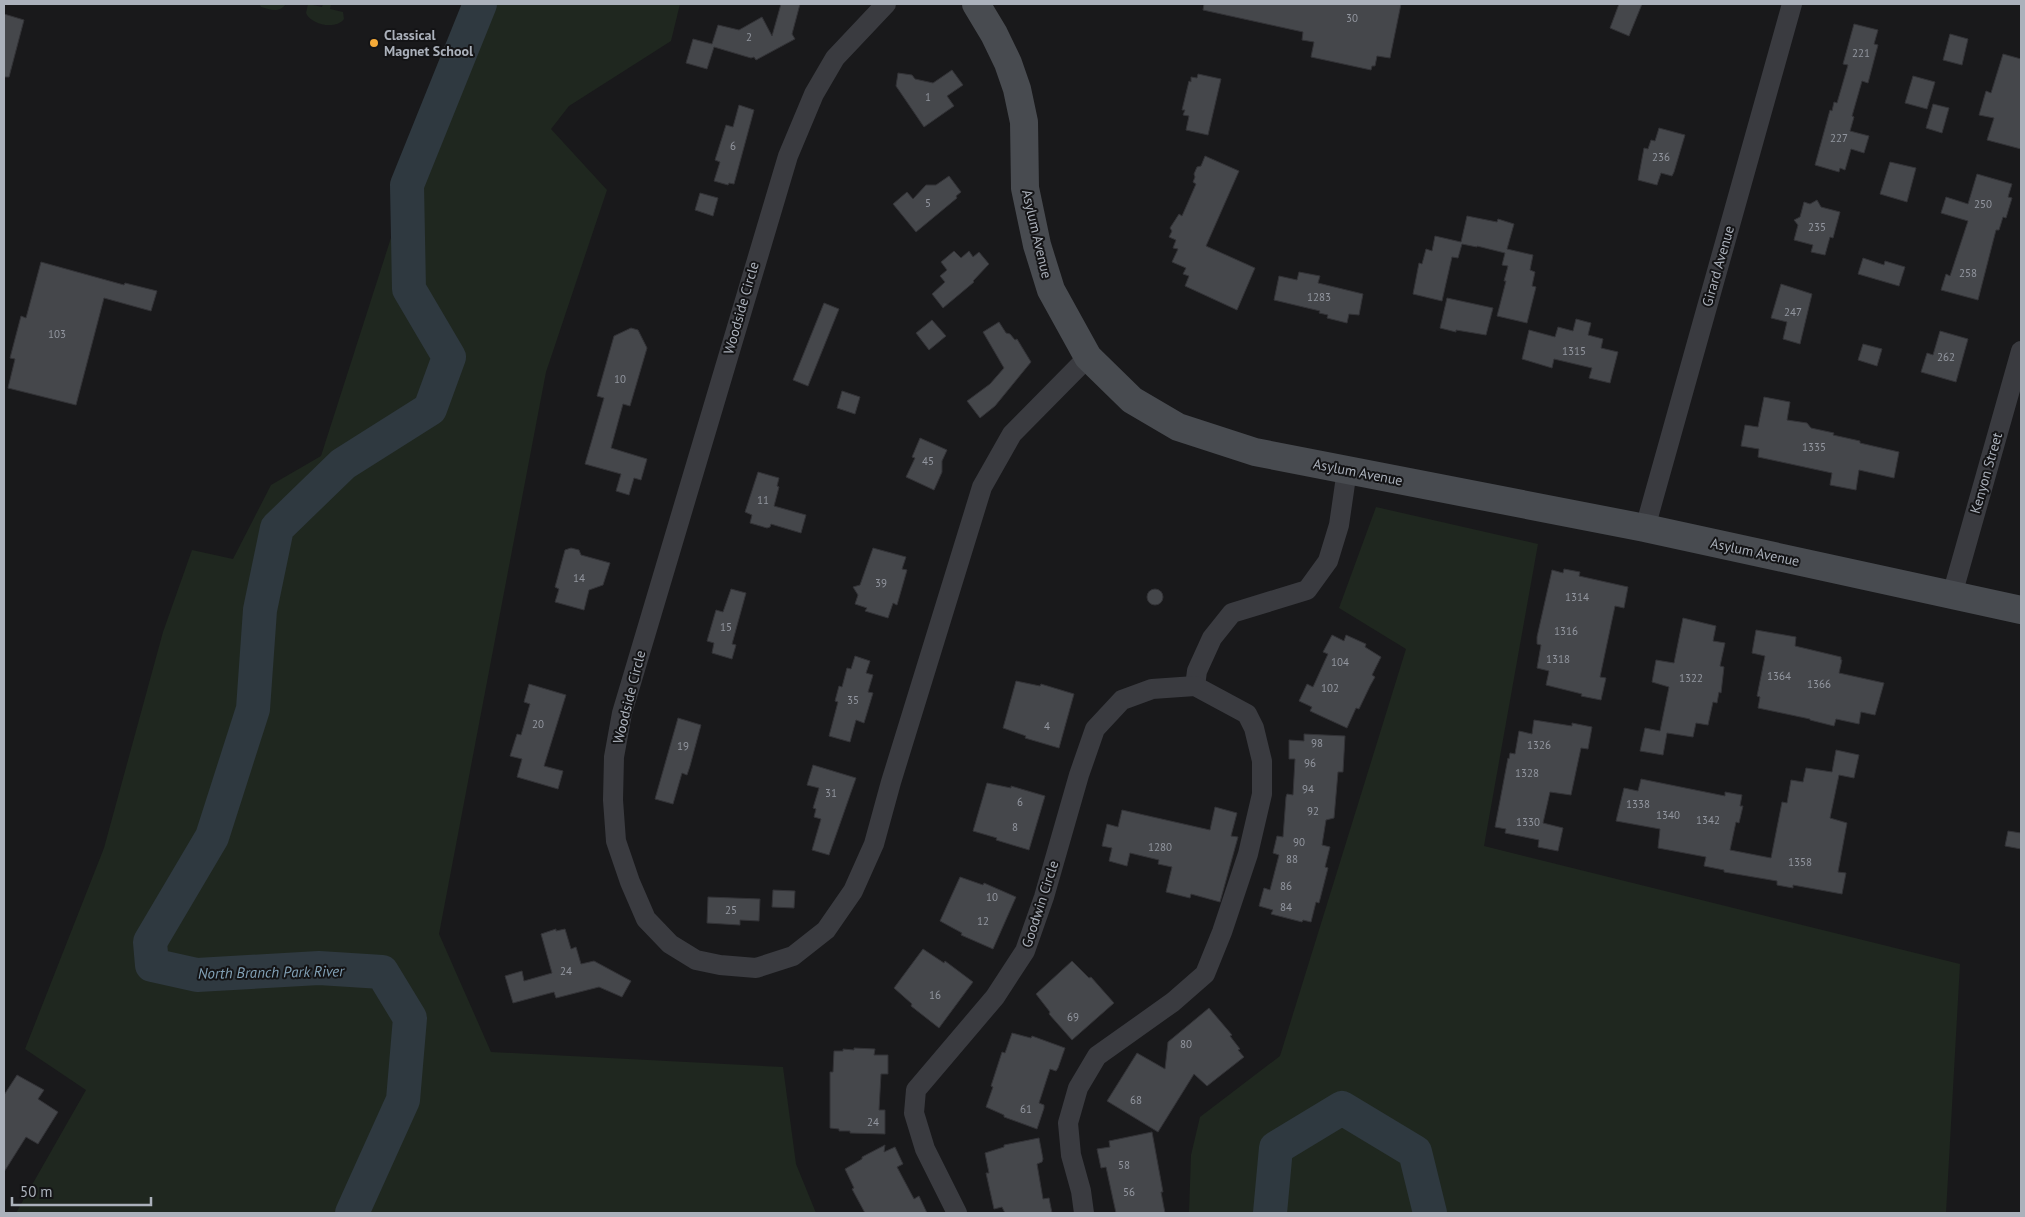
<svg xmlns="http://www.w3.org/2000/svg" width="2025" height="1217" font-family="'PT Sans',sans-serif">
  <rect width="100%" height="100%" fill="#19191b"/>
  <g fill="#1f271f">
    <path d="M259,4H286C279,13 271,10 261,7Z"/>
    <path d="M308,4L322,7L323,4H331L330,9L343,12L344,19C336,30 311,25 306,13Z"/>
    <path d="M466,4H680L671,41L569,106L551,129L607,190L546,372L439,934L491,1052L783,1067L796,1164L816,1213H16L86,1090L25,1049L104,848L163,632L192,550L233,559L271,485L321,456Z"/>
    <path d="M1376,507L1538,544L1484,846L1960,964L1946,1213H1189L1191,1155L1200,1117L1280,1056L1406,649L1339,608Z"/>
  </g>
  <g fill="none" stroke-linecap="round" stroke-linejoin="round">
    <g stroke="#2f3940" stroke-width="34">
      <path d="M352,1213L403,1100L410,1018L382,972L319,968L197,975L152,965L150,942L212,837L253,709L260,610L277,528L343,464L430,409L449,357L409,289L407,185L480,4"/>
      <path d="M1270,1213L1276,1148L1342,1108L1415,1152L1430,1213"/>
    </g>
  </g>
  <g fill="#45474b" stroke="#333337">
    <path d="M781,4H800L792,34L795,39L756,60L754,57L751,58L714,47L707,69L686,63L693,39L712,44L718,25L739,30L762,17L772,36Z"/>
    <path d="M1204,4H1401L1390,58L1377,56L1375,66H1372L1371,70L1311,57L1314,42L1302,40L1303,32L1203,10Z"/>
    <path d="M1619,4H1642L1629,36L1610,28Z"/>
    <path d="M4,14L24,20L9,77H4Z"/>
    <path d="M1854,24L1878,30L1874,44L1878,45L1868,83L1862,81L1852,116L1854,117L1850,131L1869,136L1864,153L1851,149L1845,170L1840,168L1839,172L1815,165L1830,110L1832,111L1834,102L1837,103L1848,65L1843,64Z"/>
    <path d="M1950,34L1968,39L1962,65L1943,60Z"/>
    <path d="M2003,54L2021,59V149L1987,140L1994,118L1979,115L1986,91L1991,93Z"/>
    <path d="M952,70L963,85L947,96L954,106L924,127L896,86L898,73L912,75L915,79L933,83Z"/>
    <path d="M1198,74L1221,79L1208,135L1186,130L1189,116L1183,115L1185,110H1182L1189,81L1191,82V77L1197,78Z"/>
    <path d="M1913,76L1935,82L1927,109L1905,103Z"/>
    <path d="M1933,104L1949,108L1942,133L1926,128Z"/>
    <path d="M739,105L754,110L734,184L729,183L728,185L714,181L720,162L715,160L726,125L733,127Z"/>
    <path d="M1659,128L1685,135L1674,172L1672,176L1661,173L1657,185L1638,180L1644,148L1648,149L1651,140L1655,141Z"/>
    <path d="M1205,156L1239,171L1206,246L1255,268L1237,310L1185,286L1189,276L1183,274L1186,268L1172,262L1178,249L1173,248L1176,240L1169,237L1172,231L1170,228L1179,214L1182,216L1196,184L1193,182L1195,177L1194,174L1197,167L1201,166Z"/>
    <path d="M1890,162L1916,168L1907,202L1880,194Z"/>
    <path d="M1977,174L2012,184L2008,197L2012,198L2006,218L2003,217L1999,230H1996L1978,300L1941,290L1946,274L1950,276L1968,221L1941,213L1946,197L1968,204Z"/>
    <path d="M949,176L961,192L956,196L957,198L916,232L893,204L907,192L913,199L926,185H936Z"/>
    <path d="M700,193L718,198L713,216L695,210Z"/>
    <path d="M1817,200L1821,207L1840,212L1833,238L1830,237L1825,255L1811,252L1813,245L1794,240L1798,225L1794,220L1800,217L1804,202L1810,204Z"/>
    <path d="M1467,216L1497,222L1498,219L1514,224L1507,249L1533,255L1530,270L1535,272L1532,286L1536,287L1527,323L1497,316L1506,281H1504L1508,266L1502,265L1505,253L1477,246V247L1462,244L1458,258L1452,257L1442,301L1413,294L1419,263L1422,264L1426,249L1432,251L1435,236L1461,242Z"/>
    <path d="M954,251L961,258L969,251L973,257L979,252L989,264L973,281L974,282L943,308L932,294L945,282L940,276L947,270L941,262Z"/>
    <path d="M1863,258L1884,265L1885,261L1905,267L1899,286L1858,274Z"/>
    <path d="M41,262L124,285L125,283L157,291L151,311L104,298L76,405L8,388L15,359L10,358L21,316L26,318Z"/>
    <path d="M1299,272L1320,276L1318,283L1363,294L1359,315L1349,314L1347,323L1327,318L1328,315L1319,313L1320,311L1274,300L1279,276L1297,280Z"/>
    <path d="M1781,284L1812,294L1800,344L1783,339L1787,322L1771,318Z"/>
    <path d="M1447,298L1493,308L1486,335L1456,330V332L1440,328Z"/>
    <path d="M824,303L839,309L808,386L793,380Z"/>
    <path d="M1576,319L1591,323L1588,335L1603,339L1601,348L1618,352L1610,383L1589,378L1592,368L1554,359L1552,368L1522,359L1529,330L1555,337L1558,327L1573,331Z"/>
    <path d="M932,320L946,336L929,350L916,333Z"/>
    <path d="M999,322L1006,333L1010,334L1015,340L1017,339L1031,362L995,406L980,418L967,401L990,384L1004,368L983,332Z"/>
    <path d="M631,328L638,330L647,348L630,406L623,404L611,448L647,459L641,480L634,478L629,495L616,491L621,474L585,464L604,398L597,396L614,336Z"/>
    <path d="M1940,331L1968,339L1956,382L1921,372L1927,353L1933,355Z"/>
    <path d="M1863,344L1882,349L1877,366L1858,360Z"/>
    <path d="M842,391L860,397L855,414L837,408Z"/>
    <path d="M1764,397L1790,402L1787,420L1807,423L1811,428L1834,433L1833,435L1860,441V443L1899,452L1894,478L1859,470L1856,490L1830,485L1832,473L1758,457L1759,449L1741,446L1745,425L1758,427Z"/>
    <path d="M920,438L947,450L942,461V472L934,490L906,477L915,458L912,457Z"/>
    <path d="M758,472L779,478L777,486L779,487L774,506L806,515L801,533L771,524L770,527L767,528L750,523L752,515L745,512Z"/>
    <path d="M571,548L579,550L581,555L610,563L603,585L589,590L584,610L555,602L559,589L555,587L565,550Z"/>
    <path d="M873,548L906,557L902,569L907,570L897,605L893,603L888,618L865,611L867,608L855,604L858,595L853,587L860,585Z"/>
    <path d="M1564,569L1580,572L1579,576L1628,587L1624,608L1615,606L1600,677L1606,678L1601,700L1581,696L1582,694L1546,685L1549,671L1537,668L1541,645L1537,644V637L1552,570L1563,573Z"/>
    <path d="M731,589L746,593L732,644L736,645L732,659L712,653L714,643L707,641L716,610L723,612Z"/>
    <circle cx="1155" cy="597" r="8"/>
    <path d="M1683,618L1716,626L1713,641L1725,643L1720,666L1724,667L1721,693L1719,692L1717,703L1713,702L1708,725L1696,723L1693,737L1667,733L1663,755L1640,751L1645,728L1660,731L1669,687L1652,682L1656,660L1674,663Z"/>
    <path d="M1756,630L1796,637L1795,646L1841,657V660H1842L1839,673L1884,683L1875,715L1861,712L1859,724L1836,719L1834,726L1810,720V719L1758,708L1760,697L1757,696L1765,656L1752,653Z"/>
    <path d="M1332,635L1344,641L1346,635L1366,644L1365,647L1381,657L1372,675L1375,677L1370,686L1359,709L1356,708L1347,728L1310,711L1312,707L1299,701L1307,684L1313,687L1328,654L1323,652Z"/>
    <path d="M855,656L870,661L866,673L873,675L868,692L873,693L864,723L856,720L850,742L829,736L838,702L835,701L839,686L842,687L847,668L851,669Z"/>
    <path d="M1016,681L1040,686L1041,684L1074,694L1059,748L1025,738L1026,736L1003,728Z"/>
    <path d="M529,684L566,695L544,766L563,771L558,789L517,777L522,759L510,756L517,734L521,735L530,704L524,702Z"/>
    <path d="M678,718L701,725L690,766L687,775L682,773L673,804L655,799Z"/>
    <path d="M1534,720L1572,726V723L1592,727L1588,749L1581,748L1571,795L1550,792L1543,823L1563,828L1558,851L1538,847L1539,840L1505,833L1506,829L1495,827L1508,758L1509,759L1510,753L1515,754L1519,731L1532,734Z"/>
    <path d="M1304,734L1345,736L1343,772H1338L1334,818L1326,820L1322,845L1330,847L1325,867L1328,868L1319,903L1316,902L1311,922L1303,920L1302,922L1271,914L1273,910L1259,906L1264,888L1270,890L1279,855L1273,853L1277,836L1283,837L1286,797L1287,794L1293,795L1295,759H1289V740L1304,741Z"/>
    <path d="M1836,750L1859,755L1854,778L1839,775L1830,818L1847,823L1838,872L1846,873L1842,894L1793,885V888L1777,885V881L1724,872V870L1704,866L1706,857L1658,848L1660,829L1616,821L1624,788L1638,791L1641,779L1725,796V792L1742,795L1740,806H1743L1739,823L1736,822L1730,850L1771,858L1782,802L1787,803L1791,780L1803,782L1806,768L1832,772Z"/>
    <path d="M813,765L856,778L829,855L812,850L821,819L814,817L816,809L813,808L819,788L807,785Z"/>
    <path d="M987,783L1011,788V786L1045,796L1029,850L996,840L997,838L973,831Z"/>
    <path d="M1215,807L1237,813L1231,836L1238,837L1220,902L1191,894L1190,898L1166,892L1172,867L1158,864L1159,860L1130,853L1127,866L1109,861L1112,848L1102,846L1107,824L1118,827L1122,810L1210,830Z"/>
    <path d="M2008,831L2021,833V849L2005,846Z"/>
    <path d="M960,877L983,885L984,883L1016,897L993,949L961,935L962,933L940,921Z"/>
    <path d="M773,890L795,891L794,908L772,907Z"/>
    <path d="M708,897L760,899L759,921L740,920V925L707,923Z"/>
    <path d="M556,929V931L565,929L571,949L576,947L581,964L594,961L631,981L622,997L599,987L556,998L554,992L513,1003L505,976L522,971L524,981L552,973L541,934Z"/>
    <path d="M923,949L944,963L945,961L973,982L939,1028L911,1006L912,1004L894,988Z"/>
    <path d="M1072,961L1089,978L1091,977L1114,1003L1072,1040L1049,1014L1050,1012L1036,994Z"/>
    <path d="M1209,1008L1232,1035L1230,1036L1240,1049L1238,1050L1244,1057L1207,1086L1194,1074L1158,1132L1107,1101L1137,1053L1165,1069L1168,1042Z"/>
    <path d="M1012,1033L1031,1038L1032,1036L1065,1048L1058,1068L1056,1071L1050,1069L1039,1103L1044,1105V1108L1037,1129L1004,1117V1115L986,1107L993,1087L991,1086L1002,1052L1005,1053Z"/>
    <path d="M854,1048L875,1049L874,1055H888V1074H881L879,1110H885V1134L850,1133V1131H839V1129L830,1128V1072H833L834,1051H843V1049L854,1050Z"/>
    <path d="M17,1075L44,1090L38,1099L58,1112L38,1144L26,1137L4,1172V1095Z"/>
    <path d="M1152,1132L1163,1192H1161L1165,1213H1116L1106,1167L1101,1168L1097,1149L1110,1147L1109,1141Z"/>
    <path d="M1039,1138L1043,1159L1042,1162L1037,1164L1043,1199L1049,1198L1052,1213H1005L1002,1207L994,1209L986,1173H989L985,1153L1004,1147V1145Z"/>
    <path d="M885,1145L884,1152L895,1147L903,1164L897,1167L914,1199L919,1196L927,1213H865L852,1189L854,1188L845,1169L862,1159V1157Z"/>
  </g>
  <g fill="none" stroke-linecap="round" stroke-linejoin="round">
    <g stroke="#3a3b40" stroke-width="20">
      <path d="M886,4L835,58L814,94L788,156L622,713L614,757L613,800L616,841L630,882L646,919L670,944L696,960L720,965L756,968L793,956L826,930L853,891L874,844L891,782L982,487L1012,434L1088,357"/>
      <path d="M1645,528L1792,4"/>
      <path d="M1952,595L2021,351"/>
      <path d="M1195,686L1197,671L1212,638L1232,613L1307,590L1328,561L1339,525L1347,470"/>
      <path d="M957,1213L925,1149L914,1113L916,1090L995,997L1025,951L1044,897L1079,775L1095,729L1122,700L1152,689L1195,686L1247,714L1254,728L1262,761V794L1248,854L1222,932L1205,974L1173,1002L1097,1056L1078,1088L1068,1123L1071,1155L1081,1191L1084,1213"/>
    </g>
    <path stroke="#484b50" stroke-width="28" d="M976,4L994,34L1008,63L1017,89L1024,122L1025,188L1037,245L1051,290L1088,357L1132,400L1178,427L1255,452L1645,528L2021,610"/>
  </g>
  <circle fill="#f5aa38" stroke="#141416" stroke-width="2" cx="374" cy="43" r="5"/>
  <g text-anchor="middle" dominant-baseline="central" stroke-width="4" stroke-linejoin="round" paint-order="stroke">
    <g font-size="11" fill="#92969f">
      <text x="1352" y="18">30</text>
      <text x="749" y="37">2</text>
      <text x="1861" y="53">221</text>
      <text x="928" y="97">1</text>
      <text x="1839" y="138">227</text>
      <text x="733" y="146">6</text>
      <text x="1661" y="157">236</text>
      <text x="928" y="203">5</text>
      <text x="1983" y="204">250</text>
      <text x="1817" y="227">235</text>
      <text x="1968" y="273">258</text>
      <text x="1319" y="297">1283</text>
      <text x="1793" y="312">247</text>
      <text x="57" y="334">103</text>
      <text x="1574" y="351">1315</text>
      <text x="1946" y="357">262</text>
      <text x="620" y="379">10</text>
      <text x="1814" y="447">1335</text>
      <text x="928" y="461">45</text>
      <text x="763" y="500">11</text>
      <text x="579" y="578">14</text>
      <text x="881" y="583">39</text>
      <text x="1577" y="597">1314</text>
      <text x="726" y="627">15</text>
      <text x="1566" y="631">1316</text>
      <text x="1558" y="659">1318</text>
      <text x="1340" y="662">104</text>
      <text x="1779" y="676">1364</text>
      <text x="1691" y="678">1322</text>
      <text x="1819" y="684">1366</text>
      <text x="1330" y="688">102</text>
      <text x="853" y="700">35</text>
      <text x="538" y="724">20</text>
      <text x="1047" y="726">4</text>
      <text x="1317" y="743">98</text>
      <text x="1539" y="745">1326</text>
      <text x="683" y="746">19</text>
      <text x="1310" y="763">96</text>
      <text x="1527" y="773">1328</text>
      <text x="1308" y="789">94</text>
      <text x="831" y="793">31</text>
      <text x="1020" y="802">6</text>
      <text x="1638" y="804">1338</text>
      <text x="1313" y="811">92</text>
      <text x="1668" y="815">1340</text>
      <text x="1708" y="820">1342</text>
      <text x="1528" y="822">1330</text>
      <text x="1015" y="827">8</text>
      <text x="1299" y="842">90</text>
      <text x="1160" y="847">1280</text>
      <text x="1292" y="859">88</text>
      <text x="1800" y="862">1358</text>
      <text x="1286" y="886">86</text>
      <text x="992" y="897">10</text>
      <text x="1286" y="907">84</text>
      <text x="731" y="910">25</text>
      <text x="983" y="921">12</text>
      <text x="566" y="971">24</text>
      <text x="935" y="995">16</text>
      <text x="1073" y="1017">69</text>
      <text x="1186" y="1044">80</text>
      <text x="1136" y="1100">68</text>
      <text x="1026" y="1109">61</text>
      <text x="873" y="1122">24</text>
      <text x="1124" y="1165">58</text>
      <text x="1129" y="1192">56</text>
    </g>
    <g font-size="14" font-weight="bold" fill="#abb1bb" stroke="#141416" text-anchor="start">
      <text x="384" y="35">Classical<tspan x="384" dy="16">Magnet School</tspan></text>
    </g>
    <g font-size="14" fill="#abb1bb" stroke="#141416">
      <text transform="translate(1037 234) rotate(77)">Asylum Avenue</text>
      <text transform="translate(1718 266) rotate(-74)">Girard Avenue</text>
      <text transform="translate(741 308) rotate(-74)">Woodside Circle</text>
      <text transform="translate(1358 472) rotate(11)">Asylum Avenue</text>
      <text transform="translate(1986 473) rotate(-74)">Kenyon Street</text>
      <text transform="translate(1755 552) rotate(12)">Asylum Avenue</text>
      <text transform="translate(629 697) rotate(-76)">Woodside Circle</text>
      <text transform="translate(1040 904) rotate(-72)">Goodwin Circle</text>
    </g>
    <g font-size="15" font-style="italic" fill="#82a1b6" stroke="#141416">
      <text transform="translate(271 972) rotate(-1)">North Branch Park River</text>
    </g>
  </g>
  <rect width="2025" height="1217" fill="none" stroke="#abb1bb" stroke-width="10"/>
  <path d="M12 1197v8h139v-8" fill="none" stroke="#abb1bb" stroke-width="2.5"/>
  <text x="20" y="1197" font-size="15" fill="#abb1bb" stroke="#141416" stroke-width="4" paint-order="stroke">50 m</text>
</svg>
